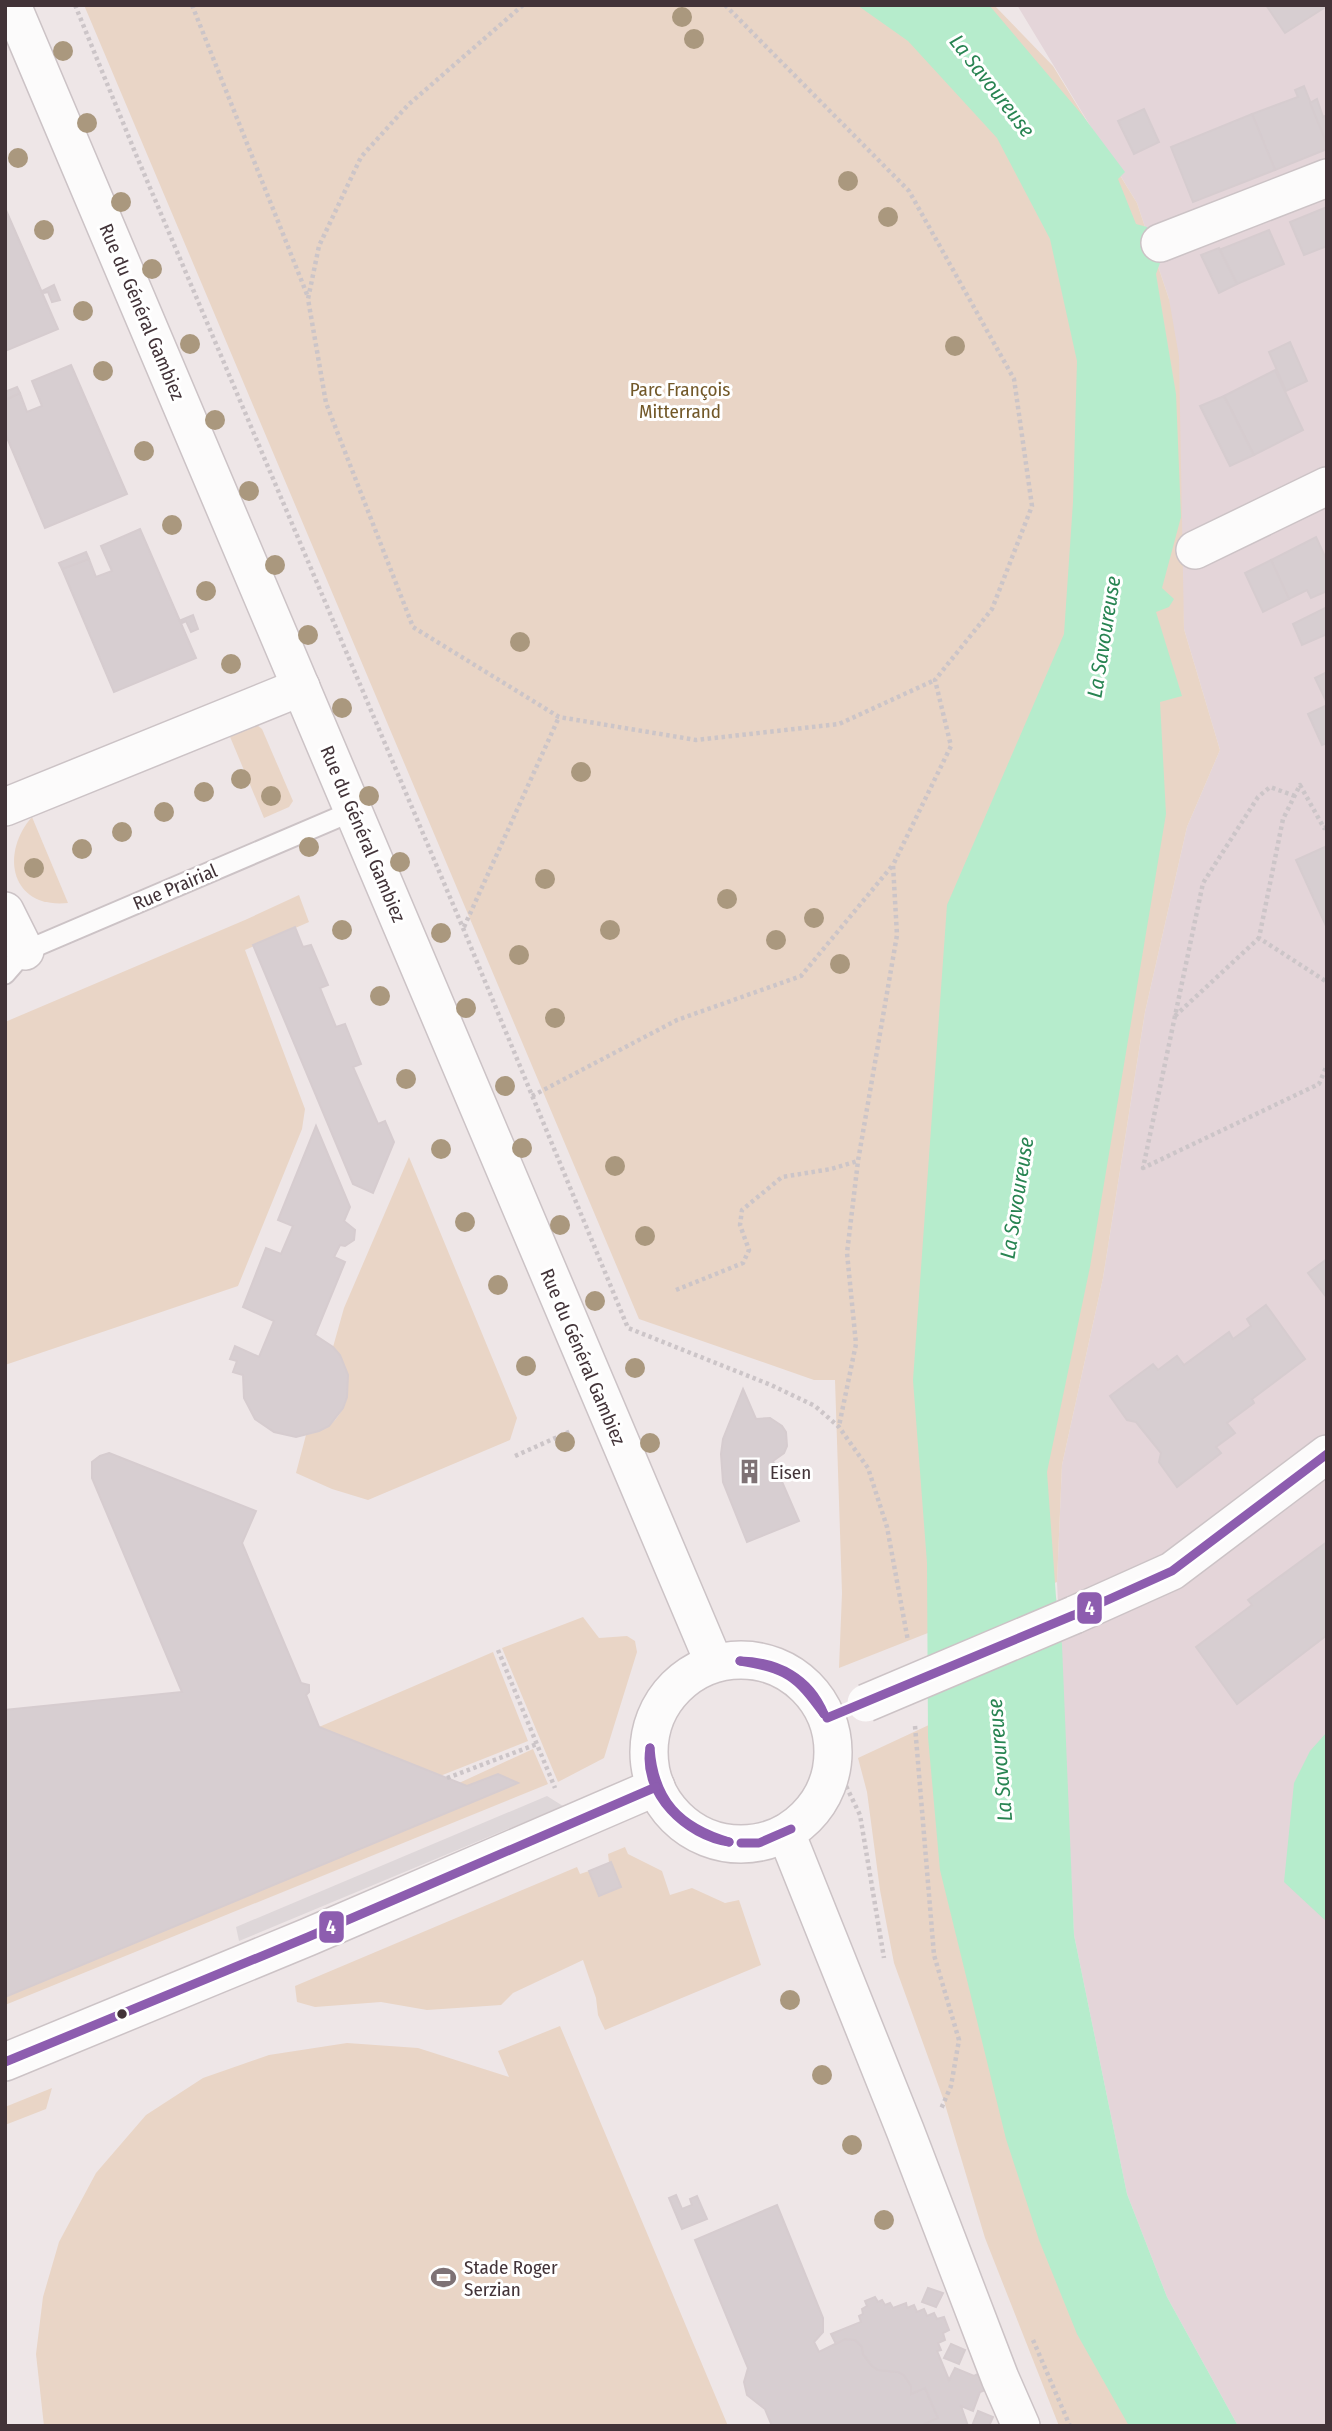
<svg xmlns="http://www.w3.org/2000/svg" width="1332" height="2431" font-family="'Fira Sans Condensed',sans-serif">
  <rect width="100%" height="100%" fill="#eee6e7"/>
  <path fill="#e4d5d9" d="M1017,5H1327V2426H1238L1167,2297L1127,2194L1074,1935L1057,1582L1062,1465L1103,1278L1145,1012L1187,827L1220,750L1184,629L1169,299L1137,203Z"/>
  <g fill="#e9d5c6">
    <path d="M84,5H994L1053,66L1137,203L1169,299L1179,357L1184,629L1220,750L1187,827L1145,1012L1103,1278L1062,1465L1057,1582L839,1668L842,1593L835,1380H814L639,1319Z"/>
    <path d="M253,722L262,729L293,801L289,807L264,818L228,732Z"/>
    <path d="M32,817L68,903C10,909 0,853 32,817Z"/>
    <path d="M299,895L309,922L245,950L305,1109L302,1129L238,1286L5,1365V1022L245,920Z"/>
    <path d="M409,1157L517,1418L510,1440L368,1500L332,1489L296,1473L306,1435C338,1427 349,1409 343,1378C341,1366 341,1357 333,1347L344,1308Z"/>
    <path d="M583,1617L599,1638L627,1636L635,1641L637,1652L604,1758L558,1782L502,1648Z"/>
    <path d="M493,1652L528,1741L440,1776L319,1727Z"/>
    <path d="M946,1717L1143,2426H1059L985,2238L944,2101L894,1963L880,1890L867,1792L858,1758Z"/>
    <path d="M533,1749L548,1784L5,2005V1997L516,1782L498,1774L467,1786L459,1783Z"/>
    <path d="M625,1847L628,1854L662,1871L670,1895L692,1888L725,1903L739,1900L761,1965L605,2030L598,2015L596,1998L583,1960L513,1993L501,2005L427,2010L381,2002L315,2007L297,2002L295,1986L577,1867L580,1874L589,1871L599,1896L621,1887L611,1862H609L608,1854Z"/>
    <path d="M560,2026L728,2426H44L36,2354L43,2297L59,2242L96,2173L146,2115L203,2078L269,2055L347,2043L418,2048L509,2077L498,2051Z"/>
    <path d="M52,2088L46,2109L5,2125V2107Z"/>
  </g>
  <path fill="#ded7d9" d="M547,1796L563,1806L239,1941L236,1927Z"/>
  <g fill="#b6eccc">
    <path d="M857,5H989L1083,116L1125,172L1118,179L1136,224L1147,227L1160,263L1156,274L1176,394L1181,517L1162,588L1174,599L1169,607L1156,612L1182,696L1160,702L1166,814L1090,1267L1047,1472L1056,1597L1062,1645L1074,1935L1127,2194L1167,2297L1238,2426H1129L1077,2334L1039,2240L1006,2139L940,1870L928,1737L927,1563L913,1380L947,905L1064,634L1073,502L1077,361L1050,239L997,138L908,41Z"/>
    <path d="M1327,1732V1922L1284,1882L1294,1783L1310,1751Z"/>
  </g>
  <g fill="#d7ced1" stroke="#d6cccf" stroke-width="2">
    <path d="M1266,5H1327V6L1285,33Z"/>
    <path d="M1304,86L1327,144V149L1275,170L1252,114L1298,97L1295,90Z"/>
    <path d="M1317,99L1323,117L1327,115V144L1310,103Z"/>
    <path d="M1144,109L1159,142L1134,154L1118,121Z"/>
    <path d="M1252,114L1275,170L1193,202L1171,147Z"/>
    <path d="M1327,207V246L1304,255L1290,222Z"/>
    <path d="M5,208L58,329L5,351Z"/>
    <path d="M1269,230L1284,264L1237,284L1219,250Z"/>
    <path d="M1219,248L1237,284L1219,293L1201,255Z"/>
    <path d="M54,285L60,300L52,302L48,292L44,293L42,291Z"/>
    <path d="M1290,342L1307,381L1286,391L1269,352Z"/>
    <path d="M71,365L127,494L45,528L5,433V400L20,393L27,412L42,406L32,381Z"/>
    <path d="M1275,370L1303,430L1254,455L1224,396Z"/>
    <path d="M17,387L20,393L5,400V392Z"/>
    <path d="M1224,396L1254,455L1230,466L1200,406Z"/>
    <path d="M140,529L196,658L114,692L62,569L89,559L96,577L112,571L101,546Z"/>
    <path d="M1316,537L1327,561V591L1311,598L1307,590L1289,599L1271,560Z"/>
    <path d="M86,552L89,559L62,569L59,563Z"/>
    <path d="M1271,560L1289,599L1263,612L1245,573Z"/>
    <path d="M1327,607V634L1302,645L1293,624Z"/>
    <path d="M193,615L198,629L191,632L186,621L182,623L181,620Z"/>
    <path d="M1327,672V703L1315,678Z"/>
    <path d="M1327,705V743L1322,745L1308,714Z"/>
    <path d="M1327,846V928L1296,860Z"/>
    <path d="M295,927L303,947L311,945L328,985L320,988L336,1027L345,1024L361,1064L353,1067L378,1124L385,1121L394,1142L373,1193L353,1184L253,945Z"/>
    <path d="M316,1126L350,1207L344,1221L355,1230L354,1240L345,1246L340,1245L334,1257L345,1262L315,1335L333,1347L340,1355L348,1375L347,1397L343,1408L329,1426L319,1431L296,1437L274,1432L255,1419L244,1398L243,1375L233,1372L237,1361L230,1359L235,1346L259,1357L274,1321L243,1307L266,1248L281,1254L293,1226L278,1220Z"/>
    <path d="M1327,1259V1298L1308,1273Z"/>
    <path d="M1266,1305L1305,1359L1252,1399L1254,1403L1227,1423L1235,1433L1216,1447L1221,1453L1177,1487L1159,1462L1161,1453L1136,1422L1127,1420L1110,1396L1153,1364L1158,1370L1177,1356L1184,1365L1229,1332L1233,1339L1251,1326L1247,1319Z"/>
    <path d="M743,1389L756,1419L770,1418L782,1426L786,1432L787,1446L784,1453L773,1461L799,1521L747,1542L723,1482L721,1454L723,1439Z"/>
    <path d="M109,1453L256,1511L242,1543L301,1683L309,1685V1692L306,1695L319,1727L467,1786L498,1774L518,1783L5,1997V1710L182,1692L92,1478V1462L100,1456Z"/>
    <path d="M1327,1542V1635L1237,1704L1196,1647L1252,1605L1248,1600Z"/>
    <path d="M611,1862L621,1887L599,1896L589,1871Z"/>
    <path d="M676,2195L682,2209L692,2205L690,2199L697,2196L707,2219L682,2229L669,2198Z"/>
    <path d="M777,2205L823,2318V2332L814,2342L819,2352L845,2339L855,2340L862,2347L863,2354L872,2366L878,2370L898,2372L904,2375L911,2386V2394L925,2388L938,2418L925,2424L926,2426H772L765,2409L747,2395L744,2382L748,2368L695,2240Z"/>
    <path d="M928,2288L943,2293L936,2307L922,2302Z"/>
    <path d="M875,2297L878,2302L882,2300L885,2305L890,2303L893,2308L906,2303L907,2308L914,2305L917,2312L924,2309L927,2316L934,2313L937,2319L944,2317L949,2330L943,2333L945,2340L938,2343L941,2350L937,2351L949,2380L955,2368L974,2376L984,2371L991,2388L980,2392L973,2411L961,2406L968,2426H926L925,2424L938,2418L925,2388L911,2394V2386L904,2375L898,2372L878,2370L872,2366L863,2354L862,2347L855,2340L845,2339L836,2344L831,2334L861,2322L859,2316L863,2314L862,2309L867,2306L865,2301Z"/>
    <path d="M951,2344L965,2350L959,2364L944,2358Z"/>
    <path d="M978,2411L993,2417L989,2426H972Z"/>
  </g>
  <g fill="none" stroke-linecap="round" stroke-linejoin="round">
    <defs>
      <path id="service" d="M5,974L25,951L353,811"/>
      <g id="minor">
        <path d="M12,5L714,1663"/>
        <path d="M1160,243L1327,178"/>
        <path d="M1195,550L1327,486"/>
        <path d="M5,807L301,687"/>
        <path d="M5,911L25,951"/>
        <path d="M1074,1615L1172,1571L1327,1454"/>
        <circle cx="741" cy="1752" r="92"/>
        <path d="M786,1833L905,2130L1000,2378L1021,2426"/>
        <path d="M5,2062L308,1937L656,1787"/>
      </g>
    </defs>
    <use href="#service" stroke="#ccc3c6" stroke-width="23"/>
    <use href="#minor" stroke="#ccc3c6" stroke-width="40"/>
    <g stroke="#ccc5c8" stroke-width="4.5" stroke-dasharray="3.5 3.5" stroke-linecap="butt">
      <path d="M75,5L137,157L463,928L628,1328L771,1385L815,1406L839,1427L868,1468L887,1527L908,1641"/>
      <path d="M192,5L308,297"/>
      <path d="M523,5L408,105L361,157L319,246L308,299L326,403L413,627L559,717L696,740L839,724L935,680"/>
      <path d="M725,5L909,191L1014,379L1032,506L992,609L935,680L951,746L893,865L897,935L858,1161L847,1253L856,1344L839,1426"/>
      <path d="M1295,796L1270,787L1258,797L1203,883L1143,1168L1319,1084L1327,1065"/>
      <path d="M1327,827L1324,828L1300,785L1283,819L1259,938L1327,982"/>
      <path d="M464,927L559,717"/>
      <path d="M1175,1016L1259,938"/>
      <path d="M532,1096L677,1020L801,976L892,866"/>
      <path d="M676,1290L743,1263L749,1250L740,1225L742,1210L782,1177L831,1169L858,1161"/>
      <path d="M515,1456L571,1431"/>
      <path d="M498,1650L555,1788"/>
      <path d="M915,1726L934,1955L959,2040L951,2086L941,2109"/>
      <path d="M834,1761L860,1815L884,1958"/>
      <path d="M447,1778L537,1744"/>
      <path d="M1033,2340L1070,2426"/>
    </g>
    <use href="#service" stroke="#fcfbfb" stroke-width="19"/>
    <use href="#minor" stroke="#fcfbfb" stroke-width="37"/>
    <defs>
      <path id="minor-bridge" d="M866,1703L1074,1615"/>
    </defs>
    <use href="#minor-bridge" stroke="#ccc3c6" stroke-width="40" stroke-linecap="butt"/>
    <use href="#minor-bridge" stroke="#fcfbfb" stroke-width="37"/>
    <defs>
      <g id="bus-1">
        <path d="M740,1661C778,1662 809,1678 824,1714"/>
        <path d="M740,1661C787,1669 796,1675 824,1714"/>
        <path d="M827,1718L1074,1615L1172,1571L1327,1454"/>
        <path d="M650,1748C654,1801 679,1827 729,1842"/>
        <path d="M650,1748C642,1794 687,1836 729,1842"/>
        <path d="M741,1843H759L791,1829"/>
        <path d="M5,2062L308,1937L656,1787"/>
      </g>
    </defs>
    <use href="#bus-1" stroke="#fff" stroke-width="14"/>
    <use href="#bus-1" stroke="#8d5daf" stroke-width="9"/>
  </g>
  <g fill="#aa987e">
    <circle cx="682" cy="17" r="10"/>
    <circle cx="694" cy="39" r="10"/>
    <circle cx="63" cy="51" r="10"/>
    <circle cx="87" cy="123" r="10"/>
    <circle cx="18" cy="158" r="10"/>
    <circle cx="848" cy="181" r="10"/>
    <circle cx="121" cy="202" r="10"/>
    <circle cx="888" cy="217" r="10"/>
    <circle cx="44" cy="230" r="10"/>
    <circle cx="152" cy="269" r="10"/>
    <circle cx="83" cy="311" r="10"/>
    <circle cx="190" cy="344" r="10"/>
    <circle cx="955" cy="346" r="10"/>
    <circle cx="103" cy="371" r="10"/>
    <circle cx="215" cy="420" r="10"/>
    <circle cx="144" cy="451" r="10"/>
    <circle cx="249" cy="491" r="10"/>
    <circle cx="172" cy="525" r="10"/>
    <circle cx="275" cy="565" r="10"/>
    <circle cx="206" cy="591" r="10"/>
    <circle cx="308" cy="635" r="10"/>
    <circle cx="520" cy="642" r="10"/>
    <circle cx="231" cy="664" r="10"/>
    <circle cx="342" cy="708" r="10"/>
    <circle cx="581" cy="772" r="10"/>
    <circle cx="241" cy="779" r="10"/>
    <circle cx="204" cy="792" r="10"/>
    <circle cx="271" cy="796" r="10"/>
    <circle cx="369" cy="796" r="10"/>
    <circle cx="164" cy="812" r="10"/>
    <circle cx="122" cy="832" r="10"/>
    <circle cx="309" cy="847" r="10"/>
    <circle cx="82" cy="849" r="10"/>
    <circle cx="400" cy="862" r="10"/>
    <circle cx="34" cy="868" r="10"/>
    <circle cx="545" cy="879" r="10"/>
    <circle cx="727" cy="899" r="10"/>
    <circle cx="814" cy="918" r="10"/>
    <circle cx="342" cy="930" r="10"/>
    <circle cx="610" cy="930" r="10"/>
    <circle cx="441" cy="933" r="10"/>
    <circle cx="776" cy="940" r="10"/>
    <circle cx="519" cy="955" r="10"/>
    <circle cx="840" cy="964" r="10"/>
    <circle cx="380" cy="996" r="10"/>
    <circle cx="466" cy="1008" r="10"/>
    <circle cx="555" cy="1018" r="10"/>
    <circle cx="406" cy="1079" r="10"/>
    <circle cx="505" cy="1086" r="10"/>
    <circle cx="522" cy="1148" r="10"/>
    <circle cx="441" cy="1149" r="10"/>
    <circle cx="615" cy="1166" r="10"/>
    <circle cx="465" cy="1222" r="10"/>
    <circle cx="560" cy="1225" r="10"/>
    <circle cx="645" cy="1236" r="10"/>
    <circle cx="498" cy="1285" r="10"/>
    <circle cx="595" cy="1301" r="10"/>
    <circle cx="526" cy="1366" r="10"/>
    <circle cx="635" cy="1368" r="10"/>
    <circle cx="565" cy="1442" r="10"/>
    <circle cx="650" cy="1443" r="10"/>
    <circle cx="790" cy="2000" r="10"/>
    <circle cx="822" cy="2075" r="10"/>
    <circle cx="852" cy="2145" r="10"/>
    <circle cx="884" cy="2220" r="10"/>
  </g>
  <defs>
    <symbol id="building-bare" viewBox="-9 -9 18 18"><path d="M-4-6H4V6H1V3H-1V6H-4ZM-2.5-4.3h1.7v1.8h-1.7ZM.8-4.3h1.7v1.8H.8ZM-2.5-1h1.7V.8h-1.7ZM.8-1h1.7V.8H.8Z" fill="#7e7275" stroke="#fff" stroke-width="2.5" paint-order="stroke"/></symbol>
    <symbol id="stadium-bare" viewBox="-9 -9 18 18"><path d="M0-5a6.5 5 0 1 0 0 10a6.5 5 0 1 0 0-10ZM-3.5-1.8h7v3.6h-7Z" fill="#7e7275" stroke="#fff" stroke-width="2.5" paint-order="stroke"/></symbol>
  </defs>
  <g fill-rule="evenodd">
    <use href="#building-bare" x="732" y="1454" width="35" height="35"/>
    <use href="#stadium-bare" x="426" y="2260" width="35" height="35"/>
  </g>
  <circle fill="#423338" stroke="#fff" stroke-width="2.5" cx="122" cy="2014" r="6"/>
  <g text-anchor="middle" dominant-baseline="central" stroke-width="6" stroke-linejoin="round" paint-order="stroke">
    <g font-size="19" fill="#423338" stroke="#fff">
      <text transform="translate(142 312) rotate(67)">Rue du Général Gambiez</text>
      <text transform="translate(363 834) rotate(67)">Rue du Général Gambiez</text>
      <text transform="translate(175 887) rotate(-23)">Rue Prairial</text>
      <text transform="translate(583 1357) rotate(67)">Rue du Général Gambiez</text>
    </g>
    <g font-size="19" fill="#725828" stroke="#fff">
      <text x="680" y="389">Parc François<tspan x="680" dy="22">Mitterrand</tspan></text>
    </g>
    <g font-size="19" fill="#423338" stroke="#fff" text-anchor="start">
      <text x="770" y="1472">Eisen</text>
      <text x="464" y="2267">Stade Roger<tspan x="464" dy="22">Serzian</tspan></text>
    </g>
    <g font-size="21" font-style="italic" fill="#288452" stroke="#fff">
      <text transform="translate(992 86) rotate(52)">La Savoureuse</text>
      <text transform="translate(1104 637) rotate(-81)">La Savoureuse</text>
      <text transform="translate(1017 1198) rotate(-81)">La Savoureuse</text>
      <text transform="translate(1000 1760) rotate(-95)">La Savoureuse</text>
    </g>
  </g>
  <g stroke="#fff" stroke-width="2.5">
    <rect x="1076" y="1591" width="27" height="34" rx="7" fill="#8d5daf"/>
    <rect x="318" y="1910" width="27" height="34" rx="7" fill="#8d5daf"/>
  </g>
  <g font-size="19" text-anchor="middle" font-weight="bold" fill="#fff">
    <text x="1090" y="1615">4</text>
    <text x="331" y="1934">4</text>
  </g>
  <rect width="1332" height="2431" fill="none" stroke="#423338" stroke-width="14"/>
</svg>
